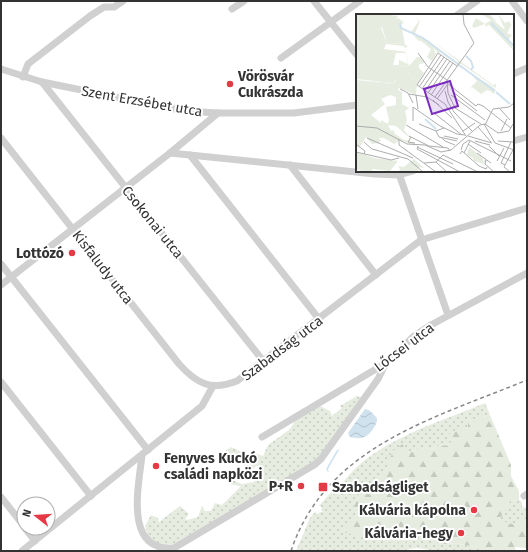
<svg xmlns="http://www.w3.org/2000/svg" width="528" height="552" viewBox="0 0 528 552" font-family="'Fira Sans',sans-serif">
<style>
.grass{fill:url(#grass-dots)}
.forest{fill:url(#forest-firs)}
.water{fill:url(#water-waves)}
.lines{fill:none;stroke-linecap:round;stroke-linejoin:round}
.stream{stroke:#cfe2ee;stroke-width:1.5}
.minor{stroke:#d0d0d0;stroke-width:7}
.rail{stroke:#888;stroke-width:1.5;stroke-dasharray:4 3;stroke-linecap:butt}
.poi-dot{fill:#e63946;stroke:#fff;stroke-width:1.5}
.labels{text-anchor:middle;stroke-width:4;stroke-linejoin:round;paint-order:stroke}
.poi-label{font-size:14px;font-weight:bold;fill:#333;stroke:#fff;text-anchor:end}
.street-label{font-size:14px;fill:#333;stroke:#fff}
.inset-river{fill:none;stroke:#cfe2ee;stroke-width:2}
.inset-road{fill:none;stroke:#adadad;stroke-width:1}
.view{fill:#7b2cbf;fill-opacity:0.15;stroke:#7b2cbf;stroke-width:2}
.inset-edge{fill:none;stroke:#333;stroke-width:2}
</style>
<defs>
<pattern id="grass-dots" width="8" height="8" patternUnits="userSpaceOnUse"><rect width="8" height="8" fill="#e6ecdf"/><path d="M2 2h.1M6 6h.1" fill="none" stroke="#c6cbc0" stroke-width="1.8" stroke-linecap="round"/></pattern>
<pattern id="forest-firs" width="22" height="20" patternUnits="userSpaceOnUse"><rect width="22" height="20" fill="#e6ecdf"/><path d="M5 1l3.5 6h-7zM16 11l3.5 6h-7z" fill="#c6cbc0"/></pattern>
<pattern id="water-waves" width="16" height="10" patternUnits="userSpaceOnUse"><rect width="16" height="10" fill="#cfe2ee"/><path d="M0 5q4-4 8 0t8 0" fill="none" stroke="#b2c2cd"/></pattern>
</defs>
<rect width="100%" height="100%" fill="#fff"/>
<!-- grass -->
<g class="grass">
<path d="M357 396 363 398 315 463 175 545 155 543 148 535 145 526 151 515 158 518 159 522 180 506 189 514 185 519 187 520 198 517 202 506 205 511H211L215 503 222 505 241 486 229 484 228 478 242 484 254 482 259 475 261 465 256 466 251 471 244 465V459L240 460 237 463 235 457 230 456 227 459 222 458 223 453 231 447 252 457 255 453 263 456 268 445 289 430 296 420 320 406 330 411 332 416 342 408 340 406Z"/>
<path d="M485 403 490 415 469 421 468 427 450 434 451 442 449 446 440 445 430 450 426 447 405 454 353 504 358 510 354 519 344 531 370 539 375 532 384 535 423 531 445 544 456 543 479 548V551H437L417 548 398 551H296L310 518 315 512 318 514 320 512H323L321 510 322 507 319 506 339 483 342 484C372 441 438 423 485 403Z"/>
<path d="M519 500 522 502V507L527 508V522L523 521 517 525 498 521 510 501Z"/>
</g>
<!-- forest -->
<path class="forest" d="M490 415 511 465V476L519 491V500L510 501 499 521 517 525 523 521 527 522 526 548 515 547 516 551H479V548L456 543 445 544 424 539 423 531 416 530 406 542H385L384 535 375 532 370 539 344 532 349 519H354L358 510 353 504 389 468 388 462 394 450 403 444 405 454 426 447 430 450 440 445 449 446 451 442 449 434 468 427V421Z"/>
<!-- water -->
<path class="water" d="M365 409 369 410 377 418C378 424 370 435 364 437 360 439 355 438 350 437L348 433Z"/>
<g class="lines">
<!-- stream -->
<path class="stream" d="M328 471 327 469 338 450"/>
<!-- minor -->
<g class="minor">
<path d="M314 1 357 55"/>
<path d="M512 1 527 21"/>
<path d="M232 9 244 1"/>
<path d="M457 15 477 1"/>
<path d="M281 58 360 1"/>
<path d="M1 69 42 82 185 111 218 113H294L357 105"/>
<path d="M513 74 527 68"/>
<path d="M23 77 28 64 90 16 104 7H114L123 1"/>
<path d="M42 82 264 362"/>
<path d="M1 138 179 364C197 384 211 391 237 381L421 240 527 208"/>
<path d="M513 141 527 137"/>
<path d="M170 153 375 174 399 175 413 171"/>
<path d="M190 155 319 319"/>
<path d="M290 165 376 275"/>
<path d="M398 171 448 315"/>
<path d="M1 264 148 450"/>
<path d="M1 285 170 153 218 113"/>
<path d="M1 382 91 496"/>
<path d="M262 437 386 363 414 336 431 325 527 273"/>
<path d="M142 455C139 485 123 552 174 548L314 465 321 459 378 379 386 363"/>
<path d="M524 496 527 494"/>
<path d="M1 497 24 526"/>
<path d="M25 528 35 541"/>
<path d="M22 551 202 406 213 386"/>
</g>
<!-- rail -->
<path class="rail" d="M291 551C326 446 435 418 527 380"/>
</g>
<!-- markers -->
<g class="poi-dot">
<circle cx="230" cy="84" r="4"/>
<circle cx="72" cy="253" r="4"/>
<circle cx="156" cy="466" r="4"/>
<circle cx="301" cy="486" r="4"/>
<rect x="318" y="482" width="10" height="10" rx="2"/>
<circle cx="474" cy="510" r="4"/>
<circle cx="461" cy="533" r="4"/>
</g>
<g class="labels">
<!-- poi labels -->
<g class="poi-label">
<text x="238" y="81" text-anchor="start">Vörösvár<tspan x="238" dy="16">Cukrászda</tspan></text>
<text x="64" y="258">Lottózó</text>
<text x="164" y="463" text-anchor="start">Fenyves Kuckó<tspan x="164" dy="16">családi napközi</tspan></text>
<text x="293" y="491">P+R</text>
<text x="332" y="492" text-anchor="start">Szabadságliget</text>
<text x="466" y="515">Kálvária kápolna</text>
<text x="453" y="538">Kálvária-hegy</text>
</g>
<!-- street labels -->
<g class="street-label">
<text transform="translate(142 101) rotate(10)" y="5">Szent Erzsébet utca</text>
<text transform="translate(153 222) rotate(51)" y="5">Csokonai utca</text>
<text transform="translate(103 267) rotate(52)" y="5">Kisfaludy utca</text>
<text transform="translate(404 347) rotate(-37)" y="5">Lőcsei utca</text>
<text transform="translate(282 348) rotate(-37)" y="5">Szabadság utca</text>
</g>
</g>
<!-- overview -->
<g transform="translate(356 14)">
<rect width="158" height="158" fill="#fff"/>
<path d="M25 0 42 2 39 7 44 10 48 30 31 29 23 3ZM125 0H133L141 8 137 6 130 13 129 10 118 14 116 12 120 4 129 10 135 6ZM58 19 68 24 69 30 73 27 97 48 84 38 82 39 77 33 80 40 76 47 71 43 75 35 59 22ZM76 27 137 71 140 70V74L138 80 132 76 127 82 132 75 125 80 116 73 111 77 121 67 114 59 137 73 139 76 140 74 104 49V53L101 51 100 49 103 48ZM62 42H63L66 44 52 58 57 64 54 68 45 61 36 70 0 66 37 69 43 59 40 53 52 52 53 54 65 43ZM113 133 127 144V149L128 145 130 146 128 150 118 147 117 144 111 141Z" fill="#e6ecdf"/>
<path d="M0 0H25L23 3 29 9 25 14 31 29 48 30 43 10 34 7 43 4 48 9 45 10 46 14 55 18 63 7 58 3 64 7 58 22 70 25 76 32 68 29 66 26 63 27 54 18 46 15 49 31 52 32 49 34 53 52 61 43H65L56 52 66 44 69 49 63 50V54L68 59 61 70 60 81 43 74 42 76 46 78V90L53 94 49 97 51 106 48 116 56 126 40 112 32 111 35 117 38 116V119L48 126 55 127 52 128 59 129V132L44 126 38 130 28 124H22L25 126 23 129 16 130 10 123 4 133 0 132V66L36 70 39 68 44 60 54 68 57 64 52 58 51 52 41 53 45 58 37 69 0 65ZM30 30 48 32 50 38 28 35ZM40 39H50L52 50 43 46V51H37ZM34 81 40 83V91L30 93 33 106 32 110 25 106V109L15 101 29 90 25 85ZM142 0 149 9 153 7 155 11 158 6 151 19 156 21 153 25 158 37 132 10 137 6 149 16ZM0 135 1 138 18 144 42 147 34 157 17 155 15 158H9L0 155ZM58 145 68 154 63 153 62 158H43L44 155 42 152 48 153Z" fill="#e6ecdf" fill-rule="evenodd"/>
<path d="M0 137V140L10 147 5 156 0 154Z" fill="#e6ecdf"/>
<path class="inset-river" d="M44 9 45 14 67 24 102 50M135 9 158 32M110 42 115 47 117 53 115 56M103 51 139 77M140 78 154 90M69 105 80 115"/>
<path class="inset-road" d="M62 39 72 53 91 66 92 79 99 94 125 110M101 52 82 39 61 71 89 90 110 122M91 69 120 92 122 90 127 92 155 114M63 73 85 41M44 75 52 79 57 89M66 75 88 43M69 77 91 45M89 77 92 88 98 98 116 117M97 78 121 97M72 79 94 47M53 80 71 83 83 91M60 81 62 95M75 81 97 49M95 81 129 106M79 83 118 29 108 10 107 0M81 85 91 71M77 86 96 104M57 93 84 112 101 120 109 121M144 95 154 106M78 99 106 121M57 107V93M63 110 80 117 88 114M128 110 139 129 158 136M129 110 142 119M50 111 87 133M129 111 137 95 153 93 158 89M0 112 21 114 51 130 69 131 85 138 95 136 124 111 129 110M122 113 135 128M80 117 83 123 101 127M107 117 119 109M145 117 151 105M142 119 153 117 157 110M53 122 73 132 92 134 94 137M88 122 102 125M112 122 136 129M55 123 52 128 59 129M11 124 57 144M86 124 89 127 99 131M43 125V131L80 158M113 126 155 147M119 127 134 131M142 127 158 128M8 128 16 135 52 145 66 157M112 130 125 139M1 131 9 137 8 140M62 132 61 135 104 158M133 132 143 142M61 133 97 150M105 136 107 130 113 126M0 138 35 146 43 144M108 139 114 127M121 139 135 149M104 140 106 137 123 152 130 155 131 153M130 146 129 150 138 158M141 147 148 134M80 148 87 141 122 158M80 148 91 158M68 149 80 148M149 151 145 149 155 128M154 158 148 153 157 136"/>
<path class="view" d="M94 67 102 92 76 100 68 75Z"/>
<rect width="158" height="158" class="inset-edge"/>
</g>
<!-- border -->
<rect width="528" height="552" fill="none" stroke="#333333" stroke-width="4"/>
<!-- north arrow -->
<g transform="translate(36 516) rotate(287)"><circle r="19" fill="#ffffff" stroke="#adadad"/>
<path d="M0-3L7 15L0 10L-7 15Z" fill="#e63946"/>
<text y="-6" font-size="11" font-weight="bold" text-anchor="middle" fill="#333333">N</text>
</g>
</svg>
